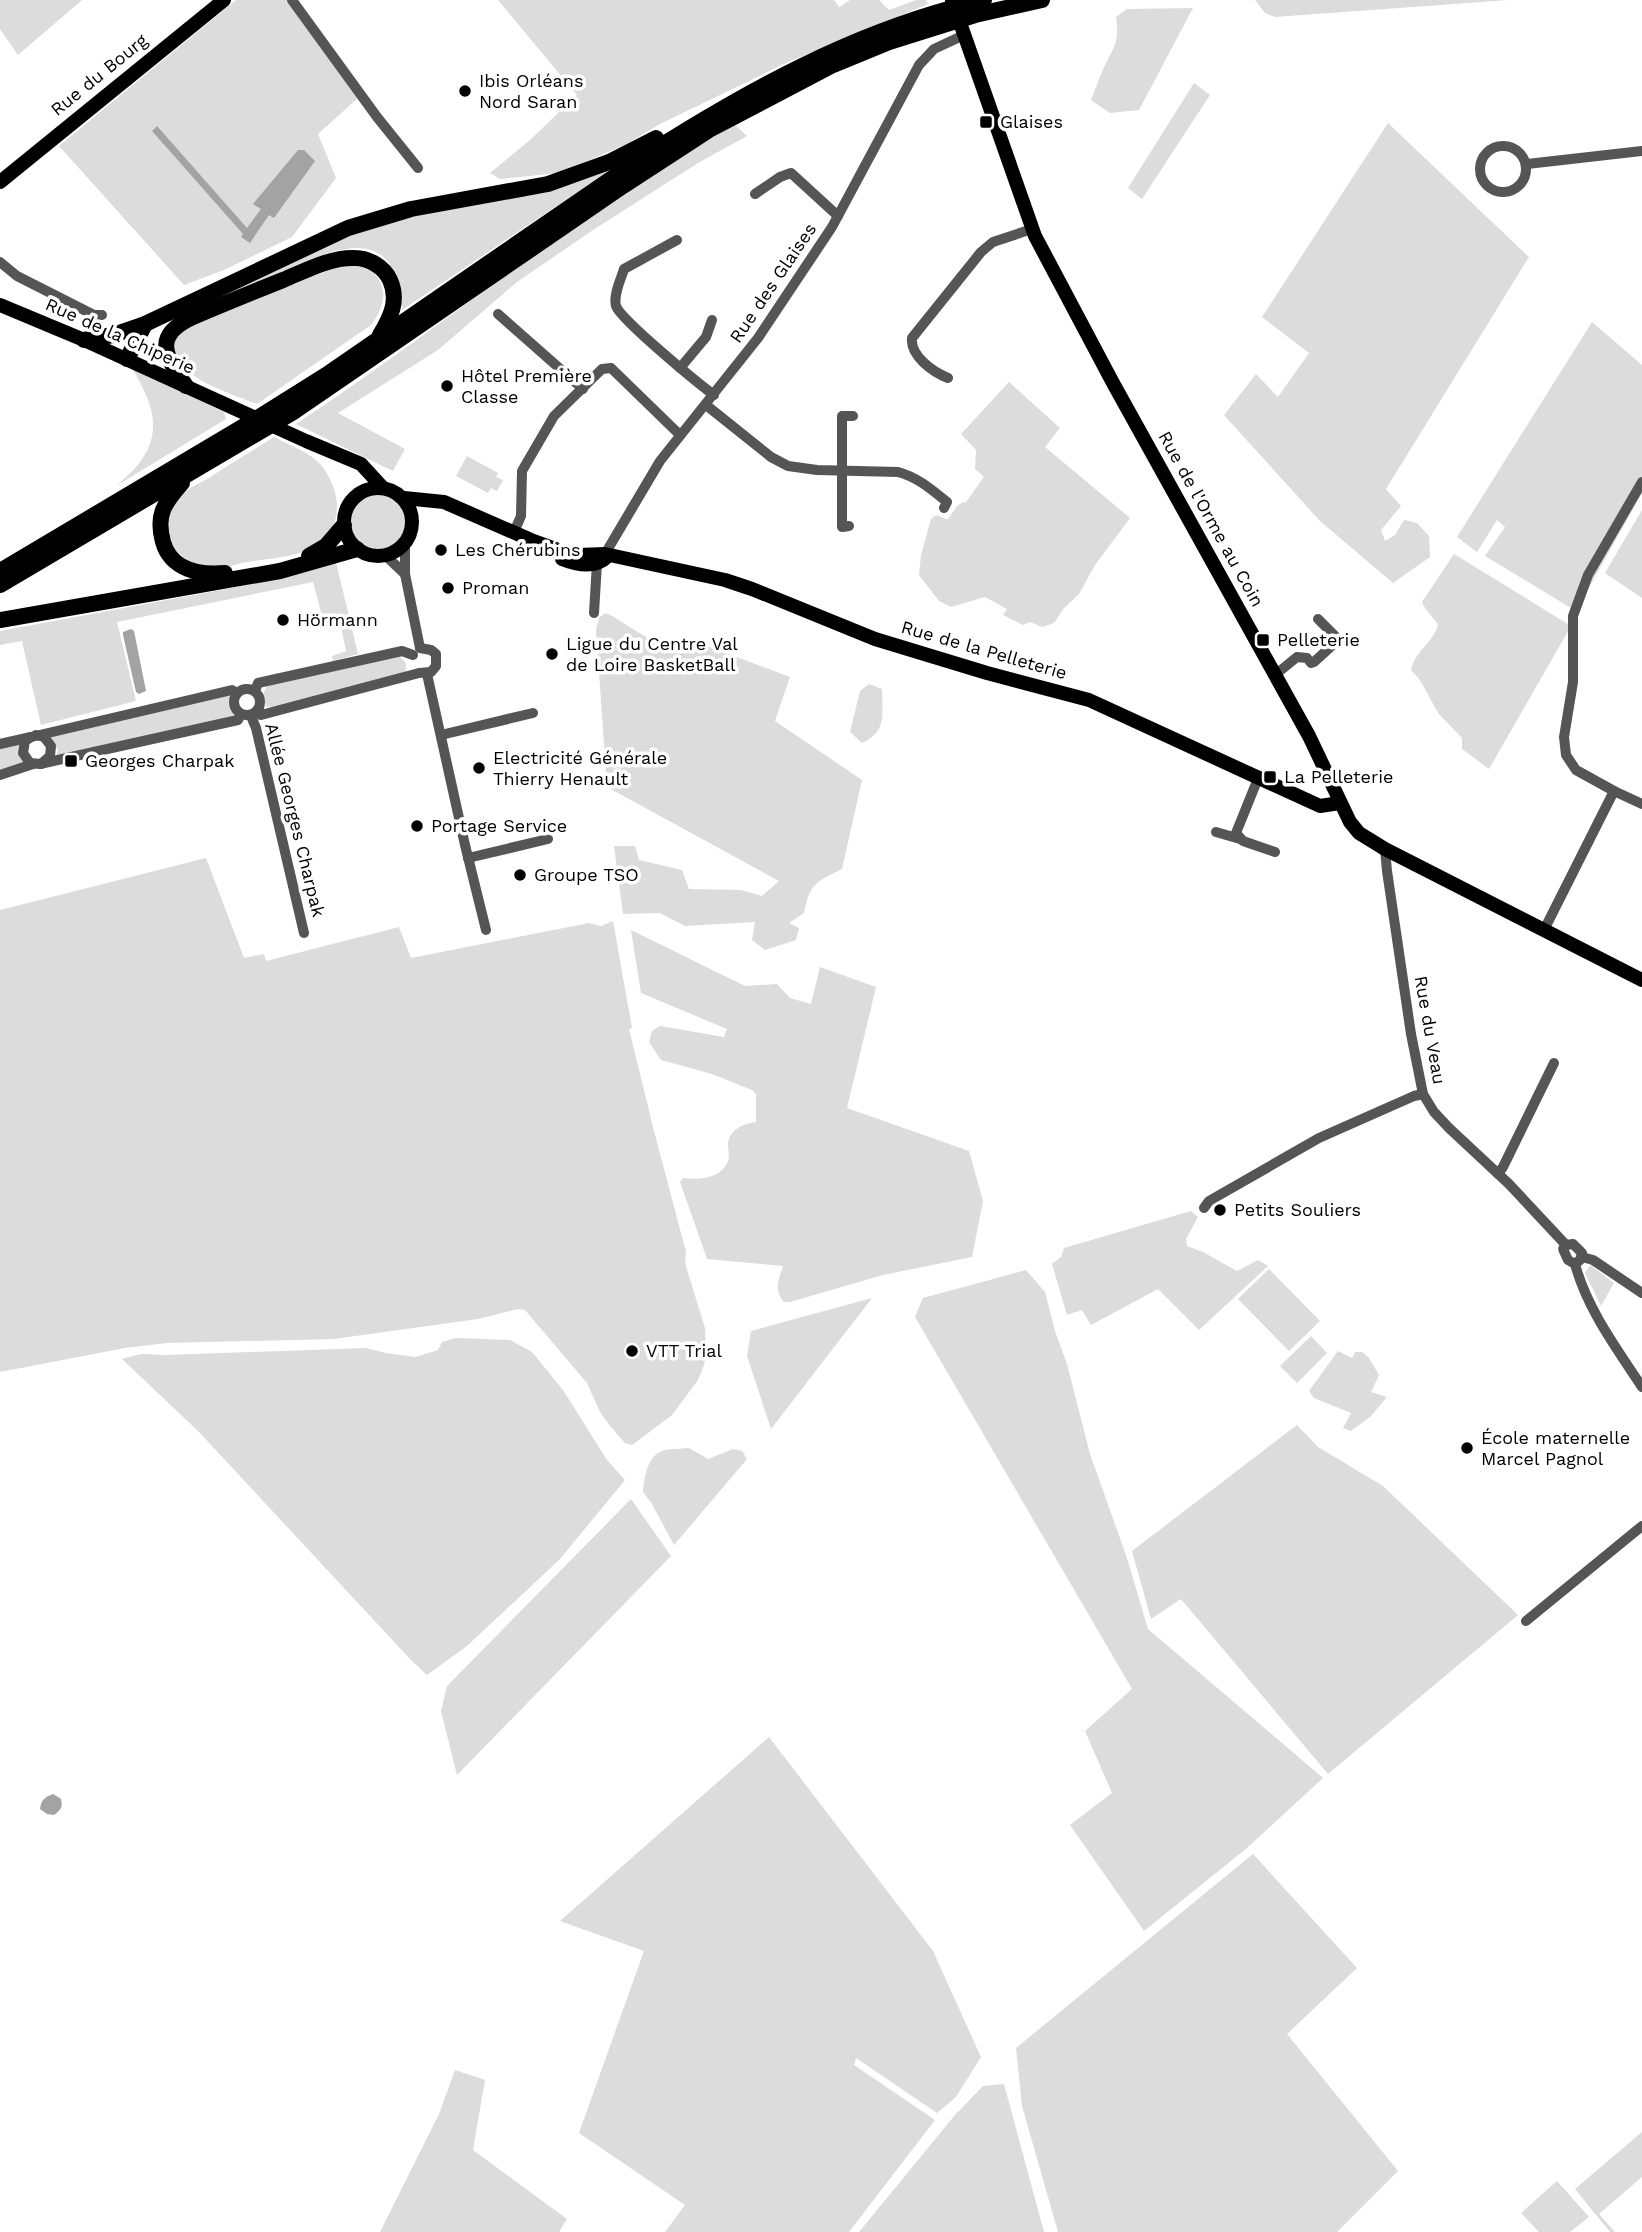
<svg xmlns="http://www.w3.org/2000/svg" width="1642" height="2232" viewBox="0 0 1642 2232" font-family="'Work Sans',sans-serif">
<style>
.green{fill:#dcdcdc}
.water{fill:#a3a3a3}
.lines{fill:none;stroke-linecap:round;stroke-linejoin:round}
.minor{stroke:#555;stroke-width:10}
.major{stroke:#000;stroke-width:14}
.highway{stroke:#000;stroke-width:16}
.poi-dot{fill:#000;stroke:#fff;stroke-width:2.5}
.labels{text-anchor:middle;stroke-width:7;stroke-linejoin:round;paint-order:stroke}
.street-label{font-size:18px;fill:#000;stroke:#fff}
.poi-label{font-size:18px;fill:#000;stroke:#fff;text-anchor:start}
</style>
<rect width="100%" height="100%" fill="#fff"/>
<!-- green -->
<g class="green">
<path d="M0 0H82L18 55 0 29Z"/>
<path d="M236 0H287L358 98 318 134 336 178 292 237 224 270 184 285 59 146Z"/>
<path d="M498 0H834L839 7 850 0H879L889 10 916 0H926L928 4 786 63 660 124 625 145 558 173 500 179 490 173 530 140 577 95Z"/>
<path d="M1255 0H1509L1275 17 1265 13Z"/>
<path d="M1193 8 1139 110 1110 113 1091 100C1095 90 1098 81 1102 72 1112 48 1120 46 1116 17L1127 9Z"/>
<path d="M1194 83 1210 95 1142 199 1128 188Z"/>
<path d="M1388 123 1529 257 1386 489 1401 506 1381 530 1385 541 1395 535 1404 520 1417 523 1429 536 1430 557 1393 583 1320 521 1224 415 1256 374 1278 397 1309 353 1262 317Z"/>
<path d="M734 124 747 136 698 163 593 230 517 282 438 350 338 413 405 449 393 471 296 424C352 387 405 348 458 310 548 245 639 182 734 124Z"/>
<path d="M613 168 402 310C400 281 393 248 357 248 350 248 342 250 334 251L160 321 343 234 388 219Z"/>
<path d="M359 263C388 278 390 300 371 325L257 404C232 394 174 377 173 346 173 341 174 334 178 331 182 327 189 325 193 322L340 266Z"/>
<path d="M1592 322 1642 365V493L1576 611 1485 556 1505 527 1497 520 1477 552 1457 537Z"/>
<path d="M132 368 224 412 226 419 116 486C124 478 134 471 140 462 165 429 150 399 132 368Z"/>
<path d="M1009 382 1060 428 1045 447 1130 518 1095 565 1079 594 1064 608 1054 623 1042 627 1030 622 1023 625 1003 615 1007 609 985 597 951 607 939 601 919 575 921 555 931 519C939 511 940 519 948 519L957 506 963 502H966L984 477 975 469 976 450 961 434Z"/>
<path d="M274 437C288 444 305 451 316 460 328 470 338 493 337 508 335 557 284 556 247 562 235 564 217 571 205 568 172 558 150 525 179 496 187 489 198 484 207 479 229 465 252 451 274 437Z"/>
<path d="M467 456 498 473 496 477 503 480 497 491 491 488 488 493 456 476Z"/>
<circle cx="378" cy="522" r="28"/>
<path d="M1642 510V598L1605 573Z"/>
<path d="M1454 554 1571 626 1489 769 1462 749V738L1438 713 1420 680 1411 670C1415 651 1433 643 1438 625 1433 616 1426 612 1422 602Z"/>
<path d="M336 562 358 654 333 661 332 656 346 651 340 622 324 623 313 582 117 622 136 701 41 725 22 641 0 645V631L237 587Z"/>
<path d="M605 613 612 616 654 642 699 643 790 677 775 721 862 780 842 869C816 882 810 883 804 913L789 923 799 928 796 940 765 950 752 940 755 922 685 926 660 913 623 914 614 846H635L639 860 682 870 689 889 741 890 762 896 779 881 607 787 596 629 599 618Z"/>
<path d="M399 655 406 664 405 675 275 708 266 706 263 694 267 686Z"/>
<path d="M869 684 882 689C882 713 888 731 862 743L850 732 860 691Z"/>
<path d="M231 693 229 704 236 717 56 757 58 750 49 735Z"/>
<path d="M24 740 27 764 0 771V746Z"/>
<path d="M206 858 244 958 264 954 266 961 399 927 411 958 589 923 601 926 613 921 632 1028 629 1029 654 1131 686 1252 685 1263 705 1328 706 1355 704 1365 698 1380 672 1415 632 1445 625 1443 610 1426 600 1412 587 1383 525 1310 518 1309 478 1319 334 1339 167 1343 125 1348 0 1372V910Z"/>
<path d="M631 930 745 986 777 984 790 998 811 1004 820 967 876 987 847 1108 969 1151 983 1201 972 1257 883 1275 790 1302H784C773 1289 779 1279 783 1266L707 1259 680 1182 683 1178C699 1180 721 1179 728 1161 730 1156 728 1150 728 1144 729 1130 744 1123 756 1122V1094L752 1090 712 1074 661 1060 649 1042 652 1031 660 1026 724 1037 727 1029 641 993Z"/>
<path d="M1191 1211 1198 1217 1186 1239 1187 1246 1203 1252 1237 1271 1258 1260 1268 1266 1199 1330 1158 1289 1091 1325 1082 1310 1067 1315 1052 1264 1061 1257 1064 1248Z"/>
<path d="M1590 1265 1614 1283 1601 1306 1585 1273Z"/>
<path d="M1269 1269 1320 1321 1289 1351 1238 1299Z"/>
<path d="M1026 1270 1045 1292 1055 1331 1067 1364 1090 1454 1127 1558 1148 1629 1323 1778 1247 1848 1144 1931 1070 1825 1112 1793 1085 1731 1132 1689 915 1317 923 1298Z"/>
<path d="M872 1298 771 1429 747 1356 751 1331Z"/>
<path d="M1311 1336 1327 1353 1297 1383 1280 1366Z"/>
<path d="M456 1338 510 1340 532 1352 563 1390 607 1460 625 1480 560 1559 467 1646 427 1675 410 1659 199 1432 122 1359 141 1354 166 1355 366 1348 386 1353 415 1357 438 1350 442 1342Z"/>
<path d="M1338 1351 1352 1358 1355 1352H1362L1369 1358 1379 1375 1371 1392 1387 1397 1370 1417 1351 1431 1343 1428 1351 1413 1314 1398 1309 1391Z"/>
<path d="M1297 1425 1318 1447 1383 1486 1518 1615 1328 1774 1181 1599 1151 1619 1132 1551Z"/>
<path d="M689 1448 708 1459 733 1449 742 1451 747 1459 674 1545 652 1504 643 1492C644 1479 647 1458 660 1452 667 1448 681 1449 689 1448Z"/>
<path d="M631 1499 671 1556 457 1775 441 1711 447 1686Z"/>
<path d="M769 1737 933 1951 981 2057 956 2097 937 2113 856 2058 854 2065 935 2120 849 2232H665L685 2205 579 2133 644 1951 560 1921Z"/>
<path d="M1253 1854 1357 1968 1287 2034 1398 2171 1337 2232H1058L1022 2106 1016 2048Z"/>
<path d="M455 2070 485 2080 473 2150 567 2219 559 2232H380L439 2114Z"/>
<path d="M1004 2084 1044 2232H859L955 2115 983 2086Z"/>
<path d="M1642 2132V2177L1599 2214 1615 2232H1610L1575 2189Z"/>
<path d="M1557 2181 1589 2217 1570 2232H1539L1521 2213Z"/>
</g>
<!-- water -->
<g class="water">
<path d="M157 126 247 228 261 209 253 204 298 150H304L315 161 274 218 269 215 250 243 241 237 243 234 152 131Z"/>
<path d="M131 629 134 631 146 691 139 694 136 692 123 635V632Z"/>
<path d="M53 1794 61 1799C63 1807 61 1810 54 1815L47 1814 40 1809C41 1800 45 1797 53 1794Z"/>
</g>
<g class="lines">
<!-- minor -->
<g class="minor">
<path d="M292 0 377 117 418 168"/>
<circle cx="1503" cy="169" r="23"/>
<path d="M1527 164 1642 151"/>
<path d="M755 194 780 177 791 173 838 216"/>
<path d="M677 240 624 269C621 279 613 295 616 306 621 320 699 384 714 395"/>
<path d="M0 262 17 276 94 315H102"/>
<path d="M498 314 583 389"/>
<path d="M680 368 706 337 712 320"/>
<path d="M948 378C933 372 910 356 912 338L981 252 993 242 1032 229"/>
<path d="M706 405 771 457 788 466 817 470 898 472C917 477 931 489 947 502L944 508"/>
<path d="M849 526 842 527V416H853"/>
<path d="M514 532 521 516 522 471 554 416 602 369 611 368 680 435"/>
<path d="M405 544V574L420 648"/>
<path d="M605 554 660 461 758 338 832 227 919 65 934 49 964 35"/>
<path d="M386 556 405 574"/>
<path d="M594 613 597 563"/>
<path d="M427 674 465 845 486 930"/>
<path d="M1275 675 1297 657 1307 658 1311 663 1314 662 1337 641V638L1318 619"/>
<circle cx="247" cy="702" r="13"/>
<path d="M255 691 258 683 402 651 413 655"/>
<path d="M237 693 232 690 31 737 25 741 23 753 30 763 40 764 238 720 241 714"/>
<path d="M259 710 261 715 419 673 431 672 436 666V654L431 650 420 648"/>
<path d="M251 716 256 728 304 933"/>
<path d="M36 735 44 737 51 746 50 756 41 764"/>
<path d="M441 735 533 713"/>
<path d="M0 744 31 737"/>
<path d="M0 775 33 764"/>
<path d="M1259 776 1236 833 1243 841 1275 852"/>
<path d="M1614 791 1576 770 1566 755 1564 737 1573 682V616L1588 575 1642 482"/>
<path d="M1216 832 1240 839"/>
<path d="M1385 849 1387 871 1411 1034 1423 1094 1434 1112 1449 1128 1509 1184 1566 1245"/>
<path d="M468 858 548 839"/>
<path d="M1544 930 1614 791 1642 804"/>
<path d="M1498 1174 1503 1167 1554 1063"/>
<path d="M1204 1208 1209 1201 1319 1138 1414 1096 1423 1094"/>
<path d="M1573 1244 1582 1253 1580 1260 1575 1264 1568 1260 1563 1249 1566 1245Z"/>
<path d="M1582 1257 1593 1260 1642 1293"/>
<path d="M1575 1264C1587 1309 1617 1349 1642 1387"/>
<path d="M1526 1621 1642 1526"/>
</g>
<!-- major -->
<g class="major">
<path d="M952 0 1035 236 1113 383 1309 736 1350 822 1359 833 1385 849 1642 980"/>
<path d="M0 182 224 0"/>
<path d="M0 305 84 340 306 441 361 464 383 488"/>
<circle cx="378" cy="522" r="34"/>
<path d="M404 498 444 502 531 540 567 553 578 555 605 554 725 580 752 589 875 639 987 673 1089 700 1320 806 1340 803"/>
<path d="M562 559C577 565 595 569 608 556"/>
</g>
<!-- highway -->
<g class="highway">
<path d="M84 340 113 335 145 324 348 228 411 209 548 184 609 162 656 138"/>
<path d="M127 359 145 324"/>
<path d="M186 386C166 357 151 336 193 317 223 304 253 292 283 280 305 271 330 257 355 258 369 258 384 267 390 280 399 300 391 317 380 335"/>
<path d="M182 483C175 491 167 500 163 510 159 520 160 531 163 542 171 570 200 575 225 573"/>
<path d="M309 556 326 546 344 525"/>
<path d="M0 571 251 422 326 375 637 161C744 92 859 28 984 0"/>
<path d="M0 585 295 411 623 186 709 130 833 65 889 42 975 15 1042 0"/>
<path d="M0 620 280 571 357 549"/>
</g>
</g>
<!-- markers -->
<g class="poi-dot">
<circle cx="465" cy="91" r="7"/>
<rect x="979" y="115" width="14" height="14" rx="3.5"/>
<circle cx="447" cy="386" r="7"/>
<circle cx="441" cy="550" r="7"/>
<circle cx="448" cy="588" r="7"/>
<circle cx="283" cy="620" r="7"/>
<rect x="1256" y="633" width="14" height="14" rx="3.5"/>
<circle cx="552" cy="654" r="7"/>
<rect x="64" y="754" width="14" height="14" rx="3.5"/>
<circle cx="479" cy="768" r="7"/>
<rect x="1263" y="770" width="14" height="14" rx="3.5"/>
<circle cx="417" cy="826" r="7"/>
<circle cx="520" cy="875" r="7"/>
<circle cx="1220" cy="1210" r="7"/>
<circle cx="632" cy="1351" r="7"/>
<circle cx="1467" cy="1448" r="7"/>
</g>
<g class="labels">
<!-- street labels -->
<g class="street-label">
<text transform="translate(99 75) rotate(-39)" y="6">Rue du Bourg</text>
<text transform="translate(773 283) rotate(-56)" y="6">Rue des Glaises</text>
<text transform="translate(120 336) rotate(24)" y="6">Rue de la Chiperie</text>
<text transform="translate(1211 519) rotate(61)" y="6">Rue de l'Orme au Coin</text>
<text transform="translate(984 650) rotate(16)" y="6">Rue de la Pelleterie</text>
<text transform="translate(295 820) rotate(76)" y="6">Allée Georges Charpak</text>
<text transform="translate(1430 1030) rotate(80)" y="6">Rue du Veau</text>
</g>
<!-- poi labels -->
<g class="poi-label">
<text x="479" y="87">Ibis Orléans<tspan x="479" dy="21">Nord Saran</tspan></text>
<text x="1000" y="128">Glaises</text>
<text x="461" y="382">Hôtel Première<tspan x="461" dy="21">Classe</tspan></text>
<text x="455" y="556">Les Chérubins</text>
<text x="462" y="594">Proman</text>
<text x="297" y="626">Hörmann</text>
<text x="1277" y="646">Pelleterie</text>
<text x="566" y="650">Ligue du Centre Val<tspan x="566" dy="21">de Loire BasketBall</tspan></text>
<text x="493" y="764">Electricité Générale<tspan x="493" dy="21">Thierry Henault</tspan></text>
<text x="85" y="767">Georges Charpak</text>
<text x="1284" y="783">La Pelleterie</text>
<text x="431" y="832">Portage Service</text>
<text x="534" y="881">Groupe TSO</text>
<text x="1234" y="1216">Petits Souliers</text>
<text x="646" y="1357">VTT Trial</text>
<text x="1481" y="1444">École maternelle<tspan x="1481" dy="21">Marcel Pagnol</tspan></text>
</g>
</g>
</svg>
